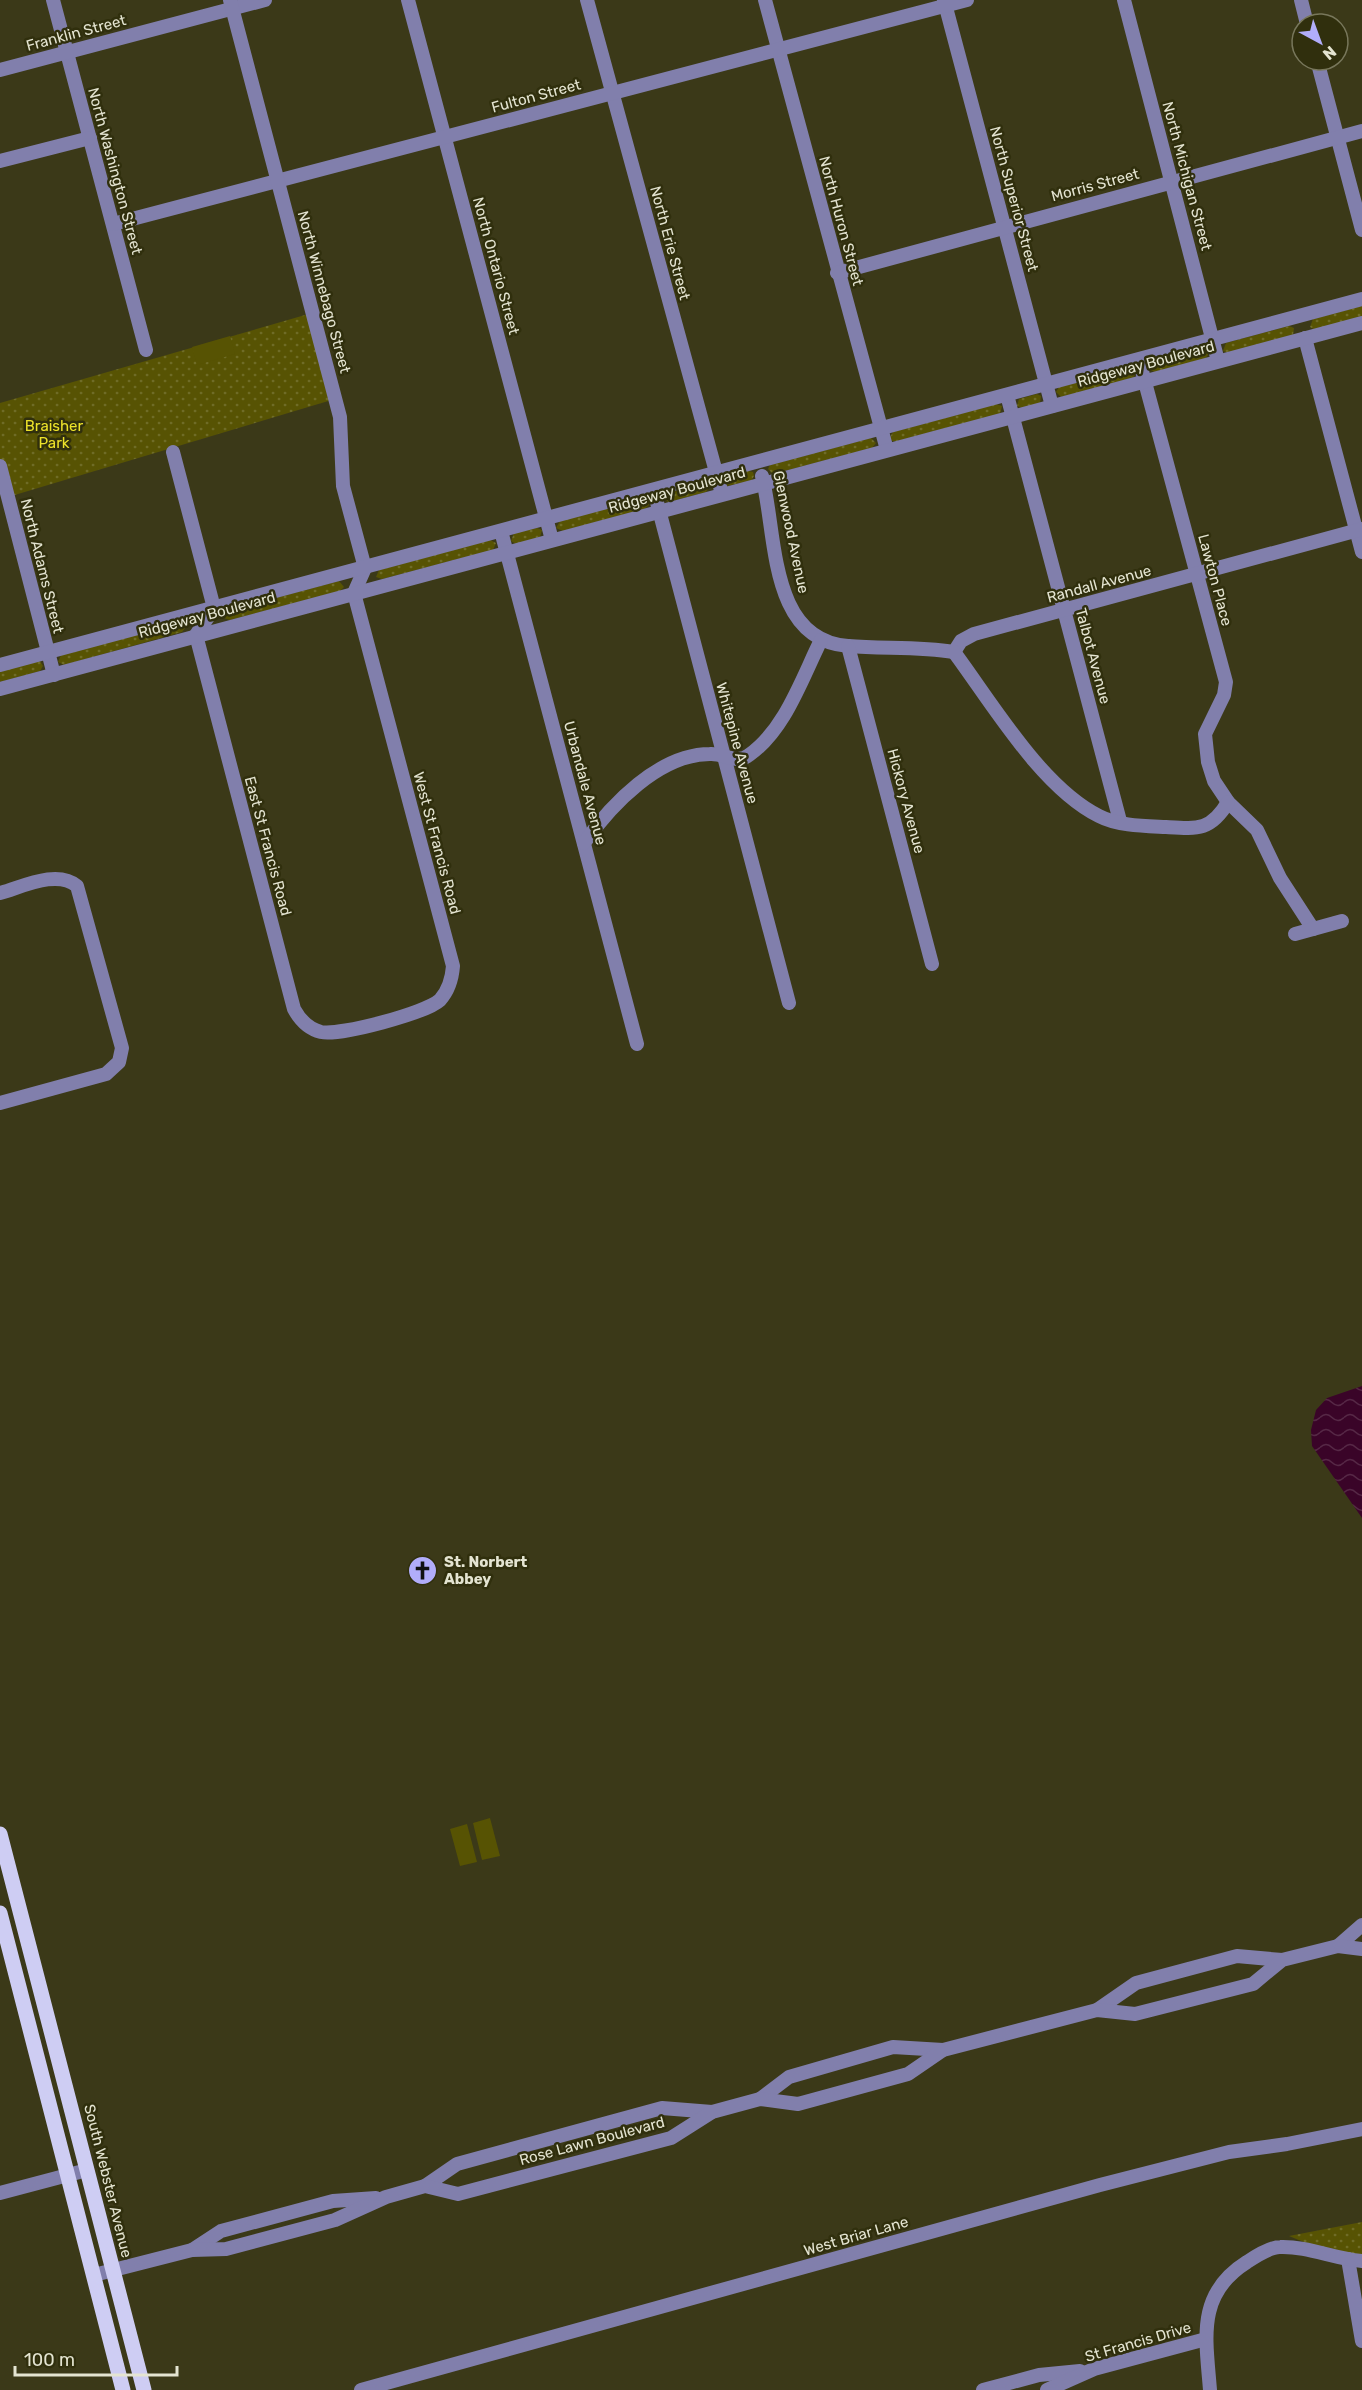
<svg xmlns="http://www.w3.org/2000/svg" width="1362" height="2390" viewBox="0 0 1362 2390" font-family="Rubik,sans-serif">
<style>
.green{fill:url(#green-dots)}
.pitch{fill:#575303}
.water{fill:url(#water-waves)}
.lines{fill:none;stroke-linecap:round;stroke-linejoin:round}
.minor{stroke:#817fac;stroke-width:14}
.major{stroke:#cecdf3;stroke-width:15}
.labels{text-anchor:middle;stroke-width:5;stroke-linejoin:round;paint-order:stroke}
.street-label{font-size:15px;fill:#e4e4d1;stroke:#302f0d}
.park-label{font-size:15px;fill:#ece22a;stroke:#302f0d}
.poi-label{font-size:15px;font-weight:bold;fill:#e4e4d1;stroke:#302f0d;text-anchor:start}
</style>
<defs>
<pattern id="green-dots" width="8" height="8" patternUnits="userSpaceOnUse" patternTransform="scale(1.5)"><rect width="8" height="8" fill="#575303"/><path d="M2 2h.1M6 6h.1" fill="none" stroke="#6f6c27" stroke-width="1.8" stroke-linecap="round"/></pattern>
<pattern id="water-waves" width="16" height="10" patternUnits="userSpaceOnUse" patternTransform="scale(1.5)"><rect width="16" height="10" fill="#3a0428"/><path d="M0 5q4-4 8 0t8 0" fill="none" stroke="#562846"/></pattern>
</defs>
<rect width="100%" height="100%" fill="#3b3918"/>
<!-- green -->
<g class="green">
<path d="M1362 306V317L1315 330 1310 327 1313 319Z"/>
<path d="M312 313 335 399 8 497 0 466V403Z"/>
<path d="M1289 326 1294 328 1293 335 1229 353 1223 351 1226 343Z"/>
<path d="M1202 349 1207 351 1208 355 1205 359 1155 372 1150 370 1152 363Z"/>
<path d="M1130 369 1135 374 1133 378 1061 397 1056 392 1059 387Z"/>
<path d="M1037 394 1041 396 1040 403 1022 408 1017 406 1019 399Z"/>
<path d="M996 404 1002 406 1000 414 897 441H892L890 437 893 432Z"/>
<path d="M871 438 876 443 872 448 773 474 768 469 770 465Z"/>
<path d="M748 471 753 472 754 476 751 481 726 486 724 479 727 476Z"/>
<path d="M703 483 708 484 709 488 706 492 669 502 664 500 666 492Z"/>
<path d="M643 499 648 501 649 505 645 509 563 531 556 528 560 521Z"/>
<path d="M537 528 542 530 540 537 516 544 511 541 514 533Z"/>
<path d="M490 540 496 543 493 550 382 579 376 577 379 570Z"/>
<path d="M339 581 344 587 340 591 230 620 224 618 227 611Z"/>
<path d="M179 623 185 628 182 632 64 665 58 662 61 655Z"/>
<path d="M40 661 43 666 40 671 0 682V671Z"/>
<path d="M1362 2222V2256L1311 2245 1289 2236Z"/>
</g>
<!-- pitch -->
<g class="pitch">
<path d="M230 336 235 354 197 365 192 347Z"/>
<path d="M490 1818 500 1856 482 1860 473 1823Z"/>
<path d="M467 1824 477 1862 460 1866 450 1829Z"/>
</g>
<!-- water -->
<path class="water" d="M1362 1386V1518L1312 1446 1311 1430 1316 1410 1327 1398Z"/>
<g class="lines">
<!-- minor -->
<g class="minor">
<path d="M53 0 146 350"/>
<path d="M408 0 552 540"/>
<path d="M587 0 722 494"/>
<path d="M765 0 887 450"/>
<path d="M944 0 1052 406"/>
<path d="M1124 0 1218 361"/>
<path d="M1301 0 1307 24"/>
<path d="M1317 60 1362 230"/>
<path d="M0 70 265 0"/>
<path d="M0 161 90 138"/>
<path d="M113 224 967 0"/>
<path d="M837 273 1362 131"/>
<path d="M1305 338 1362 552"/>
<path d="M1139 360 1226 682 1224 695 1205 734 1208 762 1214 781 1228 802 1257 830 1280 878 1313 929"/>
<path d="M1007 395 1120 821"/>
<path d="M173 452 214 608 196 635 294 1009C300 1020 309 1029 321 1032 340 1036 426 1013 440 1000 449 990 452 979 453 966L354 593 365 568 343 486 340 417 230 0"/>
<path d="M0 466 54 675"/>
<path d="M762 476C777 533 768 640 848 646 884 649 919 646 954 652L961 641 974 634 1362 529"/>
<path d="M654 491 789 1003"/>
<path d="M501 531 637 1044"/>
<path d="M848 646 932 964"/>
<path d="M954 652C992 703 1041 787 1099 816 1118 826 1145 826 1166 827 1197 829 1211 831 1228 802"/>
<path d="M0 665 1362 299"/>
<path d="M0 689 1362 323"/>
<path d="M584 843C611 805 659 754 710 754 724 753 736 765 749 755 785 730 802 678 821 640"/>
<path d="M0 893C22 887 57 869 77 886L122 1048 119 1062 106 1074 0 1103"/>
<path d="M1295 934 1342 921"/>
<path d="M1338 1946 1362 1925"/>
<path d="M1097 2010 1136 1983 1237 1956 1282 1960"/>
<path d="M760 2099 789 2077 893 2047 943 2050"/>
<path d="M425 2186 457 2164 662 2108 712 2112"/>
<path d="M0 2193 87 2170"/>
<path d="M192 2250 221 2231 333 2201 376 2198"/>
<path d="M1348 2259 1362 2341"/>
<path d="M94 2275 192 2250 226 2249 335 2220 386 2197 425 2186 458 2194 671 2138 712 2112 760 2099 798 2104 908 2074 943 2050 1097 2010 1135 2014 1253 1984 1282 1960 1338 1946 1362 1949"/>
<path d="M361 2390 1100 2185 1229 2152 1287 2144 1362 2129"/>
<path d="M983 2390 1039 2375 1080 2371"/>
<path d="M1047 2390 1094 2369 1206 2339"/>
<path d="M1210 2390C1206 2338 1196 2294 1247 2262 1256 2256 1270 2247 1280 2247 1308 2246 1334 2259 1362 2261"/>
</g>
<!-- major -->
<g class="major">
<path d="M0 1834 144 2390"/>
<path d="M0 1913 123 2390"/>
</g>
</g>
<!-- icons -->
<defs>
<symbol id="church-disc" viewBox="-11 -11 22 22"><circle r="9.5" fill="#b1adfa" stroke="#302f0d"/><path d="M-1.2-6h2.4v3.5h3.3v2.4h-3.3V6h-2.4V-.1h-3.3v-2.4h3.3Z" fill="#111"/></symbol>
</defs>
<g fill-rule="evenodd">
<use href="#church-disc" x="406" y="1554" width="33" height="33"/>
</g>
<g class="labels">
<!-- street labels -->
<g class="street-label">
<text transform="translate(76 33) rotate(-15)" y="5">Franklin Street</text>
<text transform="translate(536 96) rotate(-15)" y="5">Fulton Street</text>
<text transform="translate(115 171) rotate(75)" y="5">North Washington Street</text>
<text transform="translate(1187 176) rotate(75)" y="5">North Michigan Street</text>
<text transform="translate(1095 185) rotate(-15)" y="5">Morris Street</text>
<text transform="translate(1014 199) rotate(75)" y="5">North Superior Street</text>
<text transform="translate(841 221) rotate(75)" y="5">North Huron Street</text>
<text transform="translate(670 243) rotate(75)" y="5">North Erie Street</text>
<text transform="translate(496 266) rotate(75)" y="5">North Ontario Street</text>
<text transform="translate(324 292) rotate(75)" y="5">North Winnebago Street</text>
<text transform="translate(1146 364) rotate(-15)" y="5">Ridgeway Boulevard</text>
<text transform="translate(677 490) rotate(-15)" y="5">Ridgeway Boulevard</text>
<text transform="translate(791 532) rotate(78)" y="5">Glenwood Avenue</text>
<text transform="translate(42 566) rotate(76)" y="5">North Adams Street</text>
<text transform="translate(1215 580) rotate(75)" y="5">Lawton Place</text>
<text transform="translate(1099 584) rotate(-15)" y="5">Randall Avenue</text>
<text transform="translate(207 615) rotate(-15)" y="5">Ridgeway Boulevard</text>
<text transform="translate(1093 656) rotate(75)" y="5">Talbot Avenue</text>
<text transform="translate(737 743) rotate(75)" y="5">Whitepine Avenue</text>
<text transform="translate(585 783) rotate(75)" y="5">Urbandale Avenue</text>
<text transform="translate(906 801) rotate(75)" y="5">Hickory Avenue</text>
<text transform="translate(437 843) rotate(75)" y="5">West St Francis Road</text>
<text transform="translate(268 846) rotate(75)" y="5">East St Francis Road</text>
<text transform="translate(592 2141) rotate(-15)" y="5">Rose Lawn Boulevard</text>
<text transform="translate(108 2181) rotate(76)" y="5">South Webster Avenue</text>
<text transform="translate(856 2236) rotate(-16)" y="5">West Briar Lane</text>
<text transform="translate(1138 2342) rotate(-16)" y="5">St Francis Drive</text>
</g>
<!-- park labels -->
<g class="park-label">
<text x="54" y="431">Braisher<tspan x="54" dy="17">Park</tspan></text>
</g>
<!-- poi labels -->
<g class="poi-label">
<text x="444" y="1567">St. Norbert<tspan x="444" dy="17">Abbey</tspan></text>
</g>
</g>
<!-- north arrow -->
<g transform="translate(1320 42) rotate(139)"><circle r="28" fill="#302f0d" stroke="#78775b" stroke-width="1.5"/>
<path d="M0-4.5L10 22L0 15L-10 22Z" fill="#b1adfa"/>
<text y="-9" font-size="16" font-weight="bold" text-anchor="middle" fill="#e4e4d1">N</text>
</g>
<!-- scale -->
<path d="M15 2366v9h162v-9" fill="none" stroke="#e4e4d1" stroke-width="3"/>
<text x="24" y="2366" font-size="18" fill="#e4e4d1" stroke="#302f0d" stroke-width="4.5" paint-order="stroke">100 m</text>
</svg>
